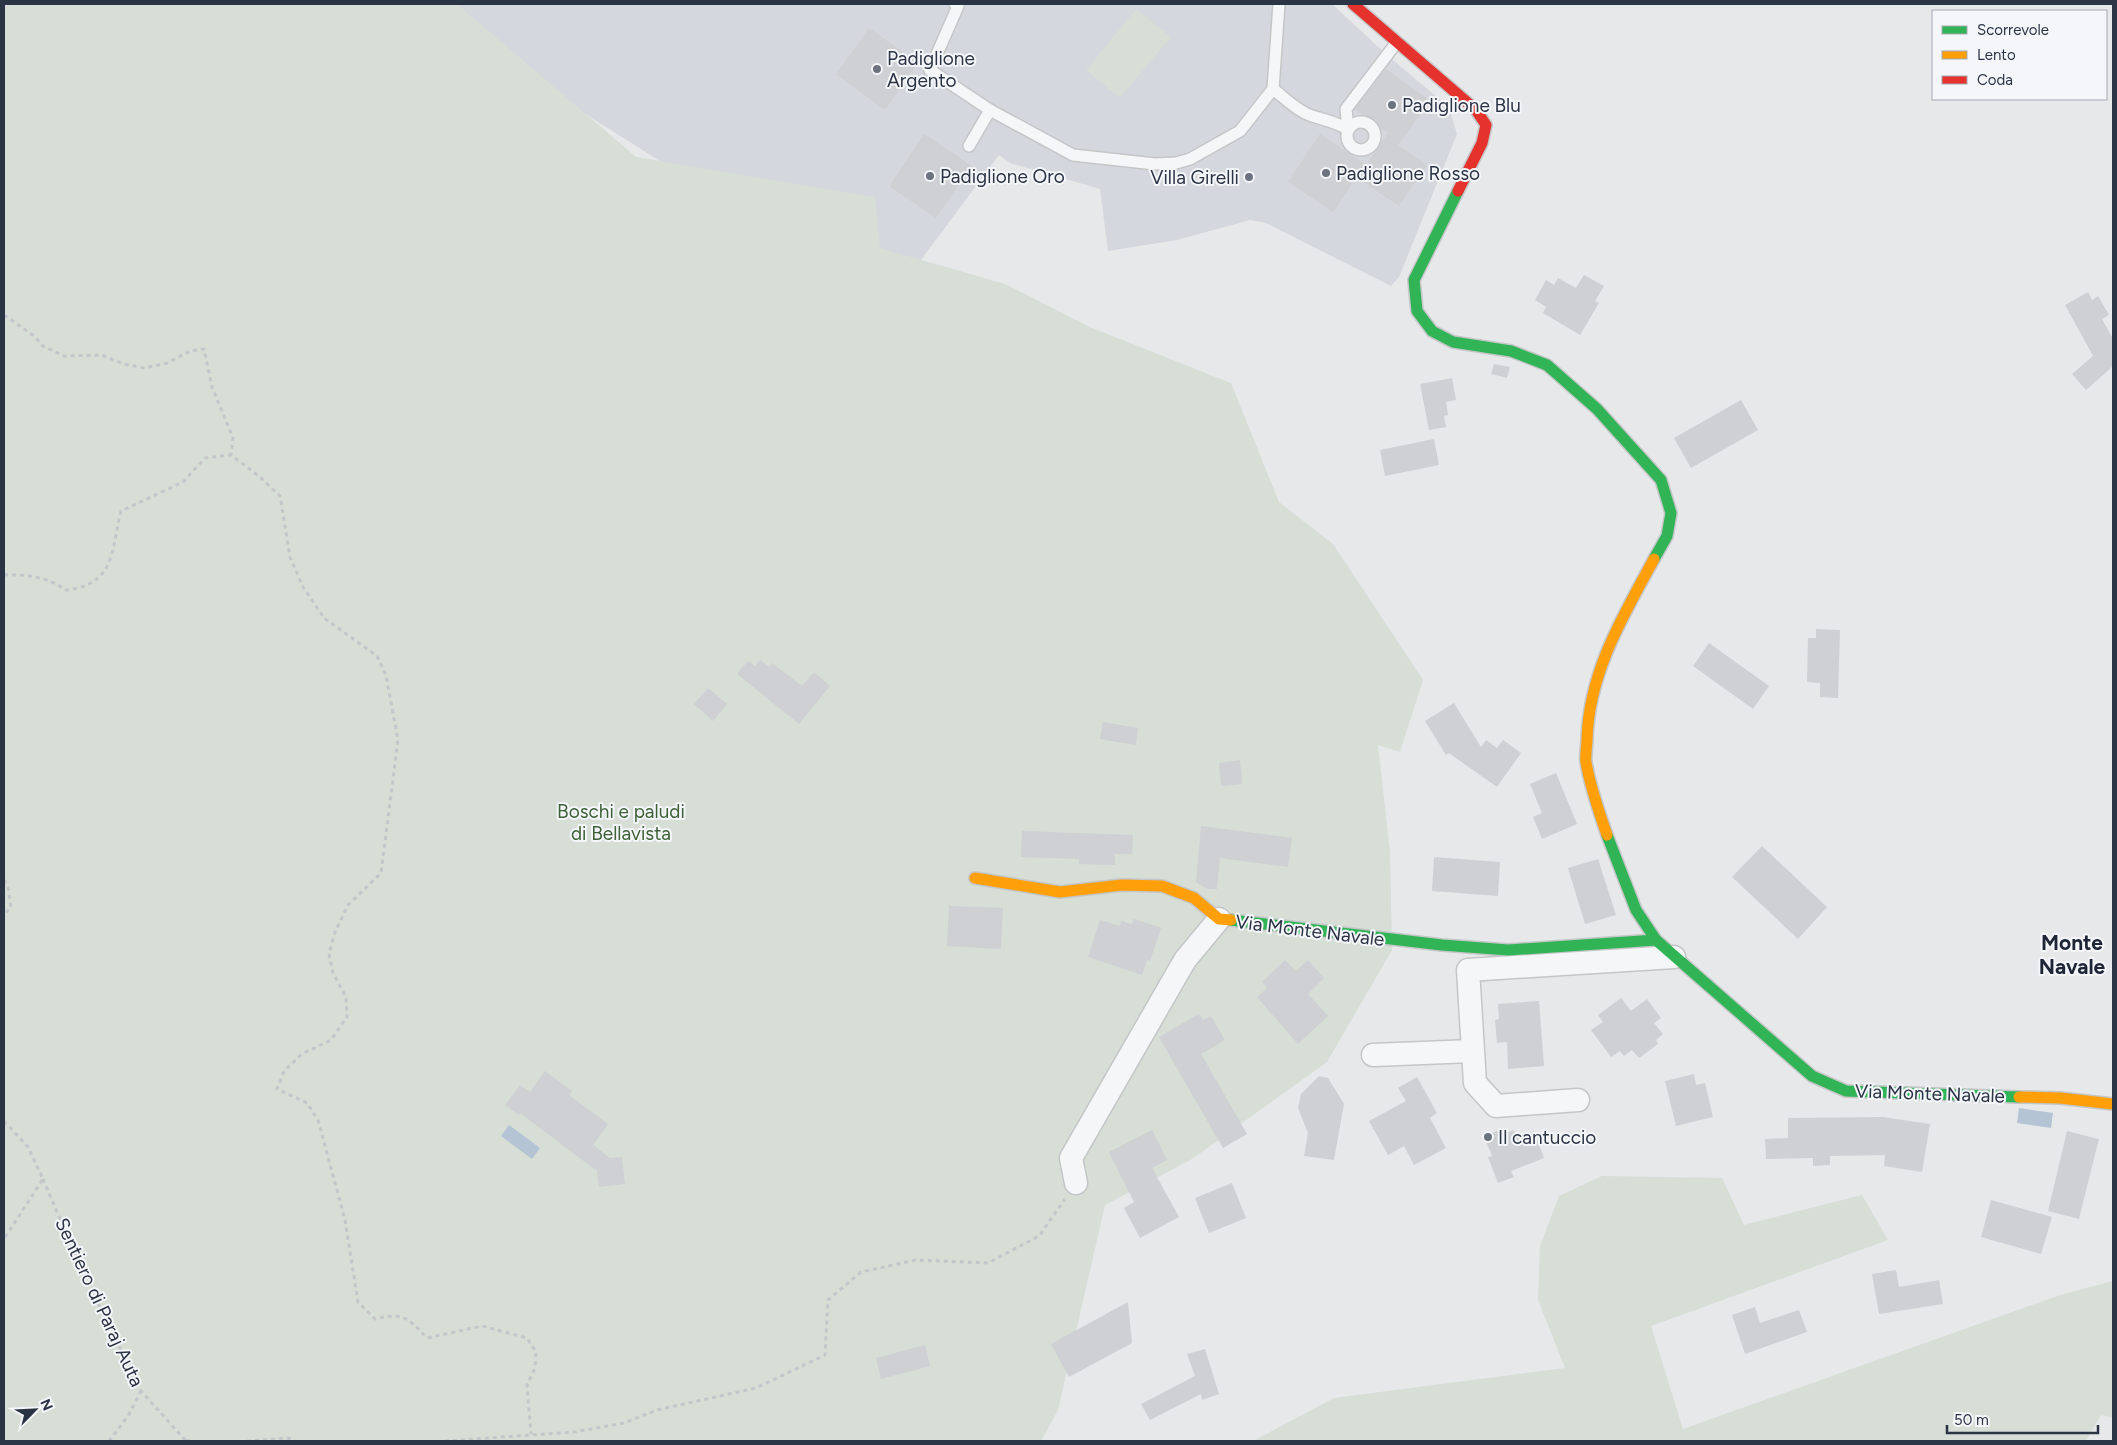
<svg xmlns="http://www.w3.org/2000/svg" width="2117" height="1445" viewBox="0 0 2117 1445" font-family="Figtree,sans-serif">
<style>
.built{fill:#d4d7dd}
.green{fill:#d6ded6}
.water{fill:#b4c4d5}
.building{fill:#ced0d3}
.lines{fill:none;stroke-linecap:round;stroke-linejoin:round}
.lane-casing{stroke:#c4c6c8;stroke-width:14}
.street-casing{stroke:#c4c6c8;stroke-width:25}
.fast-casing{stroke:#c4c6c8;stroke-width:14}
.slow-casing{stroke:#c4c6c8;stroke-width:14}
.jam-casing{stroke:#c4c6c8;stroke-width:14}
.path{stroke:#c5c6ca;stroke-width:3;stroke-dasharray:4 4;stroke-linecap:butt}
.lane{stroke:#f5f6f7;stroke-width:11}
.street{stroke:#f5f6f7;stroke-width:22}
.fast{stroke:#30b455;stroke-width:11}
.slow{stroke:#ff9f0a;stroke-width:11}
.jam{stroke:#e5322d;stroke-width:11}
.poi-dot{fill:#6c737f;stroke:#f4f6f9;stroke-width:2}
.labels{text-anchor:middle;stroke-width:4;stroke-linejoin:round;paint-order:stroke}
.poi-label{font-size:19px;fill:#2b3445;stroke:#f4f6f9;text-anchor:start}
.park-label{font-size:19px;fill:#3f6138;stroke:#f4f6f9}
.street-label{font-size:19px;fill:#2b3445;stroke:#f4f6f9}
.quarter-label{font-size:21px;font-weight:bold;fill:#1d2536;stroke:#f4f6f9}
</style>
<rect width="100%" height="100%" fill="#e6e8ea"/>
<!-- built -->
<path class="built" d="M422 4H1332L1388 56 1449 107 1457 134 1399 277 1391 286 1266 223 1250 220 1177 240 1108 251 1100 189 1010 163 999 155 863 338 666 165 466 38Z"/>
<!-- green -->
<g class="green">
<path d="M4 4H457L636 157 875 197 880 248 1005 284 1092 328 1231 383 1279 502 1333 544 1423 680 1400 752 1378 745 1390 852 1392 950 1327 1062 1192 1159 1105 1205 1058 1410 1041 1441H4Z"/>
<path d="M1136 9 1171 37 1120 98 1086 70Z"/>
<path d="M1602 1176 1722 1178 1744 1225 1862 1195 1888 1240 1651 1326 1683 1429 2060 1295 2113 1281V1418L2101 1415 2086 1441H1253L1334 1398 1565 1368 1538 1300 1540 1246 1559 1196Z"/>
</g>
<!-- water -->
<g class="water">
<path d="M2019 1108 2053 1113 2051 1128 2017 1123Z"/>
<path d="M509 1125 540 1148 532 1159 501 1136Z"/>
</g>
<!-- building -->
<g class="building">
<path d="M869 28 918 63 885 110 836 74Z"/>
<path d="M1386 69 1430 101 1398 145 1427 165 1399 206 1356 177 1333 212 1288 182 1320 134 1366 165 1388 133 1355 109Z"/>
<path d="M924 134 972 166 936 218 889 186Z"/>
<path d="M1584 275 1604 286 1595 301 1599 303 1580 335 1543 313 1546 307 1535 300 1546 280 1554 285 1558 278 1576 288Z"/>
<path d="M2088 292 2092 300 2098 296 2109 315 2102 319 2113 339V366L2086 390 2072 374 2093 356 2065 305Z"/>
<path d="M1494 364 1510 367 1507 378 1491 374Z"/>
<path d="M1452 378 1456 400 1446 402 1448 415 1444 416 1446 427 1429 430 1420 384Z"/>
<path d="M1741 400 1758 430 1691 468 1674 438Z"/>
<path d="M1434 439 1439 465 1385 476 1380 450Z"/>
<path d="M1816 629 1840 630 1838 698 1820 697V683L1807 682 1808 638H1816Z"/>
<path d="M1709 643 1769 686 1753 709 1693 666Z"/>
<path d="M760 660 769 667 772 663 802 686 814 672 830 686 799 724 737 674 748 661 755 666Z"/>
<path d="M708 688 727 704 713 721 694 704Z"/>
<path d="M1454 703 1481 747 1486 740 1497 748 1503 740 1521 753 1497 787 1449 753 1446 755 1425 721Z"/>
<path d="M1103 722 1138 728 1136 745 1100 739Z"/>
<path d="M1240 760 1242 784 1221 786 1219 763Z"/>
<path d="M1556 773 1577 824 1542 839 1533 817 1542 813 1530 784Z"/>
<path d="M1201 826 1292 838 1288 867 1220 858 1217 889H1207L1196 882Z"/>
<path d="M1022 831 1133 835 1132 854H1115V865L1079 864V859L1021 857Z"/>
<path d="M1762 846 1827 907 1798 939 1732 877Z"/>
<path d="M1434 857 1500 862 1498 896 1432 891Z"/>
<path d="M1598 859 1616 915 1585 924 1568 868Z"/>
<path d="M949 906 1003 908 1001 949 947 946Z"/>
<path d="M1134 919 1161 928 1150 961 1147 960 1142 975 1088 957 1100 920 1120 926 1121 921 1132 924Z"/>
<path d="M1285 960 1296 971 1308 960 1324 978 1308 994 1328 1016 1298 1044 1257 997 1267 988 1262 982Z"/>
<path d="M1621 998 1631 1011 1647 999 1661 1018 1654 1023 1663 1034 1656 1040 1658 1044 1639 1058 1632 1050 1624 1056 1620 1051 1611 1057 1591 1030 1603 1022 1598 1015Z"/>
<path d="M1539 1001 1544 1066 1508 1069 1507 1042 1497 1043 1495 1020 1499 1019 1498 1004Z"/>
<path d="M1199 1014 1203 1020 1211 1016 1225 1040 1201 1054 1247 1134 1223 1148 1159 1037Z"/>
<path d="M545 1071 572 1091 569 1095 608 1124 593 1145 610 1158 622 1157 625 1184 599 1187 597 1171 520 1113 519 1115 505 1105 520 1085 530 1092Z"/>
<path d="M1694 1074 1696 1085 1705 1083 1713 1117 1676 1126 1665 1081Z"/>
<path d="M1319 1076 1328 1078 1344 1104 1334 1160 1304 1156 1308 1133 1298 1108 1301 1094Z"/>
<path d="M1417 1077 1437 1113 1430 1118 1446 1148 1414 1165 1404 1146 1388 1155 1369 1121 1406 1101 1398 1088Z"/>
<path d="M1883 1117 1930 1124 1922 1172 1884 1166 1885 1155 1830 1156V1165L1813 1166V1158L1766 1159 1765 1139 1788 1138V1118Z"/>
<path d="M1502 1129 1504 1134 1514 1130 1517 1138 1534 1131 1544 1158 1511 1171 1514 1177 1498 1183 1488 1157 1492 1156 1484 1136Z"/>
<path d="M1152 1130 1167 1160 1152 1168 1179 1217 1140 1238 1124 1208 1134 1202 1109 1152Z"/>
<path d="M2067 1131 2099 1139 2079 1219 2048 1211Z"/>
<path d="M1232 1183 1246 1218 1209 1233 1195 1198Z"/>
<path d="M1991 1200 2052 1217 2041 1254 1981 1237Z"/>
<path d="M1896 1270 1899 1287 1939 1280 1943 1304 1879 1314 1872 1274Z"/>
<path d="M1128 1302 1132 1343 1069 1377 1051 1344Z"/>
<path d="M1755 1307 1760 1323 1799 1310 1807 1332 1745 1354 1732 1315Z"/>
<path d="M925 1345 930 1366 881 1379 876 1358Z"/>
<path d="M1205 1349 1219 1394 1202 1400 1201 1394 1150 1420 1141 1404 1195 1376 1187 1354Z"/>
</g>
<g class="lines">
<defs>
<g id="lane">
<path d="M955 4 958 6 930 70 990 110 1073 155 1155 164 1176 163 1190 159 1240 131 1273 89C1285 98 1297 111 1312 116 1325 120 1335 122 1348 129L1346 109 1397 42"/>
<path d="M1273 89 1279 4"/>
<circle cx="1361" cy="136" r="14"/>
<path d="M969 146 990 110"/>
</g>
<g id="street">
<path d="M1373 1055 1472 1051"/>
<path d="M1578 1100 1496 1106 1475 1083 1468 970 1674 957"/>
<path d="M1076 1183 1071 1158 1185 960 1219 919"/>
</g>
<g id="fast">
<path d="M1458 191 1414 280 1417 311 1432 331 1453 342 1511 351 1547 365 1597 409 1661 480 1671 513 1667 536 1654 559"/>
<path d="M1607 835 1636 910 1656 940 1812 1076 1846 1091 2019 1097"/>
<path d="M1231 920 1442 945 1508 950 1656 940"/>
</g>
<g id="slow">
<path d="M1607 835C1599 812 1590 787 1586 762 1585 755 1587 746 1587 739 1589 672 1623 616 1654 559"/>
<path d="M975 878 1060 892 1122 885 1162 886 1194 898 1219 919 1231 920"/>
<path d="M2019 1097 2060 1098 2113 1104"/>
</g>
<path id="jam" d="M1353 4 1476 110 1486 125 1482 143 1458 191"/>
</defs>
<!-- lane casing -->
<use href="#lane" class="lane-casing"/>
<!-- street casing -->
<use href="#street" class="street-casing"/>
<!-- fast casing -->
<use href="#fast" class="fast-casing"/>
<!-- slow casing -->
<use href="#slow" class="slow-casing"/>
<!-- jam casing -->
<use href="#jam" class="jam-casing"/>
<!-- path -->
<g class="path">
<path d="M4 315 34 336 43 346 64 356 102 355 124 364 145 368 167 363 190 351 204 349 212 387 233 438 231 455"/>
<path d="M4 575C26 574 48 577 66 590 116 585 111 550 121 511L183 482 205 458 231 455 260 477 280 496 290 557 303 587 324 618 377 656 386 675 398 740 381 873 348 905 335 932 329 954 333 973 346 997 347 1017 331 1040 302 1054 284 1071 277 1089 307 1103 318 1120 345 1220 358 1302 375 1319C403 1312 407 1317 427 1338L482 1326 527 1338 536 1352 535 1368 527 1385 531 1434"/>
<path d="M4 880 8 887 11 907 4 915"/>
<path d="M4 1121 28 1147 43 1179 4 1239"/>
<path d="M43 1179 80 1266 141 1391 186 1441"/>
<path d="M109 1441 128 1416 141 1391"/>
<path d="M186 1441H194"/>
<path d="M247 1441 288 1438 295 1441"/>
<path d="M445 1441 574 1432 624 1423 657 1410 756 1388 825 1355 828 1300 861 1272 916 1260 988 1263 1039 1236 1065 1199"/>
</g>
<!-- lane -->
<use href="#lane" class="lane"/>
<!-- street -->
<use href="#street" class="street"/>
<!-- fast -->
<use href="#fast" class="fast"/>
<!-- slow -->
<use href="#slow" class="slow"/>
<!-- jam -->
<use href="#jam" class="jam"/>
</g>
<!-- markers -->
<g class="poi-dot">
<circle cx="877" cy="69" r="5"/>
<circle cx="1392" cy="105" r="5"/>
<circle cx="1326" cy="173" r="5"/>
<circle cx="930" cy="176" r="5"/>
<circle cx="1249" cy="177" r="5"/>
<circle cx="1488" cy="1137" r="5"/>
</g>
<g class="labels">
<!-- poi labels -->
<g class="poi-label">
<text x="887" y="65">Padiglione<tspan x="887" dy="22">Argento</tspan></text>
<text x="1402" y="112">Padiglione Blu</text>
<text x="1336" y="180">Padiglione Rosso</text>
<text x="940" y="183">Padiglione Oro</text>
<text x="1239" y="184" text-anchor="end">Villa Girelli</text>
<text x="1498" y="1144">Il cantuccio</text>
</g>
<!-- park labels -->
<g class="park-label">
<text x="621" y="818">Boschi e paludi<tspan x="621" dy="22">di Bellavista</tspan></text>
</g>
<!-- street labels -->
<g class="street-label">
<text transform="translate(1310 930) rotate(7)" y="7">Via Monte Navale</text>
<text transform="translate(1930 1093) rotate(2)" y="7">Via Monte Navale</text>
<text transform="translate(100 1302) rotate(65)" y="7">Sentiero di Paraj Auta</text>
</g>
<!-- quarter labels -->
<g class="quarter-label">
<text x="2072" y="950">Monte<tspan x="2072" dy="24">Navale</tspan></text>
</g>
</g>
<!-- border -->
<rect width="2117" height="1445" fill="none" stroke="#2b3445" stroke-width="10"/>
<!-- legend -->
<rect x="1932" y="10" width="175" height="90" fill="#f4f6f9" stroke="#a4a8b1"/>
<rect x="1942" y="26" width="25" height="8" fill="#30b455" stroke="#a4a8b1"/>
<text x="1977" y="35" font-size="15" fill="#2b3445">Scorrevole</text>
<rect x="1942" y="51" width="25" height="8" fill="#ff9f0a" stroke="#a4a8b1"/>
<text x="1977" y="60" font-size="15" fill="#2b3445">Lento</text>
<rect x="1942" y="76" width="25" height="8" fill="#e5322d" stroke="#a4a8b1"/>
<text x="1977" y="85" font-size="15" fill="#2b3445">Coda</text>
<!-- north arrow -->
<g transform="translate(35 1410) rotate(66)" stroke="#f4f6f9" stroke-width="4" paint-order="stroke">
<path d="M0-4L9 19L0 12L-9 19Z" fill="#2b3445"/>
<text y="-8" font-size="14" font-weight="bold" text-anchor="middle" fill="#2b3445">N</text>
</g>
<!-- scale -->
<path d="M1947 1425v8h151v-8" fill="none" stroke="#2b3445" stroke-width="2.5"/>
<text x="1954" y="1425" font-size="15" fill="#2b3445" stroke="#f4f6f9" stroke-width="4" paint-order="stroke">50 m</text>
</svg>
